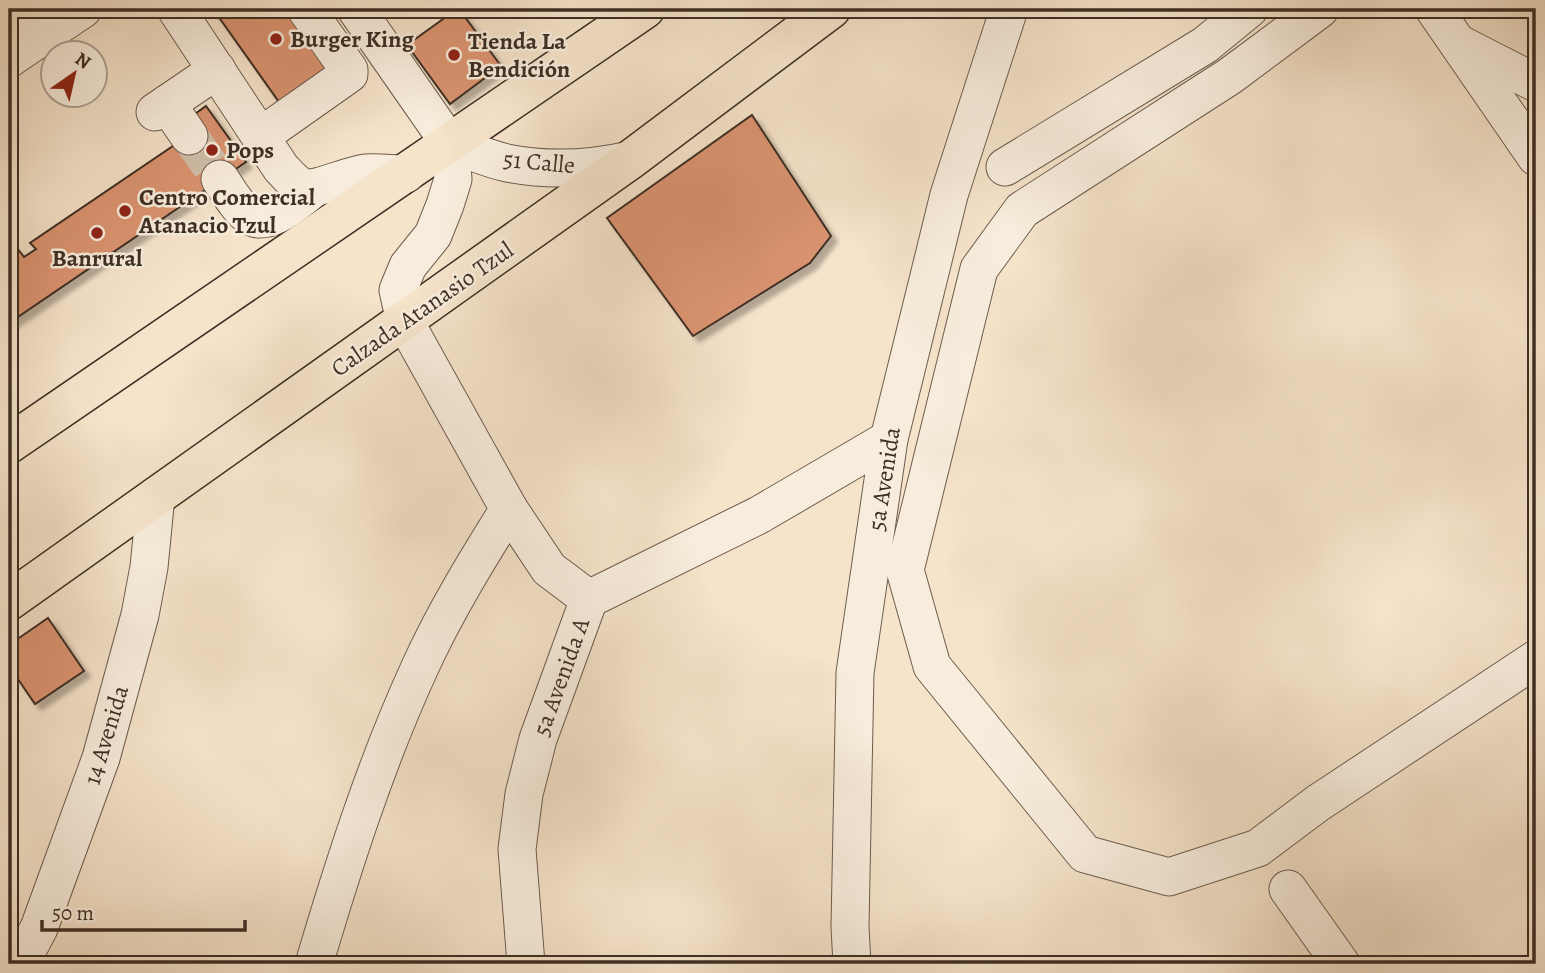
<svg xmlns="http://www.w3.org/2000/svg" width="1545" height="973" viewBox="0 0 1545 973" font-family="Alegreya,serif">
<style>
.building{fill:#da936f;stroke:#3e2f25;stroke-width:2;filter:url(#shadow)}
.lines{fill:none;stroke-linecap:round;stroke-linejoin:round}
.minor-tunnel{stroke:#d0bfa9;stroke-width:37;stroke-dasharray:37 18;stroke-linecap:butt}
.minor-casing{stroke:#6c5c4e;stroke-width:39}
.major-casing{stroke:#3e2f25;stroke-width:41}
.minor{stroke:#f8eddd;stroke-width:37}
.major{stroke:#f5e3ca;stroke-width:38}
.poi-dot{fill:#8f2418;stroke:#f8eddd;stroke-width:2.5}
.labels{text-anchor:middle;stroke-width:5;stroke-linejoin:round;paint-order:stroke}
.poi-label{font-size:24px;font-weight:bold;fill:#3e2f25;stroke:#f8eddd;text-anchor:start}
.street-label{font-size:24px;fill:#3e2f25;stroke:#f8eddd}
</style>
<defs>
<filter id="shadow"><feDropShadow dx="6" dy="6" stdDeviation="2" flood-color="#0004"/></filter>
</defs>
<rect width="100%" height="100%" fill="#f5e3ca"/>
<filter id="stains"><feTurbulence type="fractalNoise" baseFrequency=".00286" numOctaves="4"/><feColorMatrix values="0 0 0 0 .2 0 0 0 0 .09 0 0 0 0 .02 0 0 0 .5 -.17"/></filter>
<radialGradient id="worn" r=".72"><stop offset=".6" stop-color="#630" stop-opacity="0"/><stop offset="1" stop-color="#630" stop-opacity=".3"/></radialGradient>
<!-- building -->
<g class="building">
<path d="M213 9H297L340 70 284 109Z"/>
<path d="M457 9H459L501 66 450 104 407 45Z"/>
<path d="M206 106 246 162 9 323V255L18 249 24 257 36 249 30 243 192 133 184 122Z"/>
<path d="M752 115 831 236 810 263 693 336 607 218Z"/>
<path d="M48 618 84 671 35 704 9 666V645Z"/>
</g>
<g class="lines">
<!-- minor-tunnel -->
<path class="minor-tunnel" d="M189 136 220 179"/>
<defs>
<g id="minor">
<path d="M22 9 41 37 83 9"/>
<path d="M176 9 281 168C288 175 297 187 307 188 316 190 352 174 366 173 379 172 393 174 406 174"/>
<path d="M356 9 450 144 453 179 445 205 433 235 408 266 398 290 405 322 509 509 549 569 589 599"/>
<path d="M1320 9 1230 76 1022 210 979 269 905 570 932 666 1085 854 1169 877 1258 848 1318 803 1536 659"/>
<path d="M1434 9 1536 157"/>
<path d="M1460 44 1536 83"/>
<path d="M9 59 41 37"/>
<path d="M167 104 189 136"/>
<path d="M155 112 217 70"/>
<path d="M261 136 349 74V70L306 9"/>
<path d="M450 144C469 150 488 159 507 163 548 171 590 169 630 160"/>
<path d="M1005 167 1205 45 1249 9"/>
<path d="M220 179C228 190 237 207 248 215 269 230 299 199 316 187"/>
<path d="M589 599 759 515 889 439"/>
<path d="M1288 889 1341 964"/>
<path d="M20 964 39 928 101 758 140 615 149 567 156 496"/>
<path d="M314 964C344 863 376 763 420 667 445 612 477 560 509 509"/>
<path d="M526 964 517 849 524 794 538 739 589 599"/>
<path d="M852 964 850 927 855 673 889 439 949 195 1009 9"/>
</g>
<g id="major">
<path d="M9 444 645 9"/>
<path d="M9 601 630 160 831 9"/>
</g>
</defs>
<!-- minor casing -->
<use href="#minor" class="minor-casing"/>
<!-- major casing -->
<use href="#major" class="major-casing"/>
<!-- minor -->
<use href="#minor" class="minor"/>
<!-- major -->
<use href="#major" class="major"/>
</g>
<!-- markers -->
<g class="poi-dot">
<circle cx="276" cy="39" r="7"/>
<circle cx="454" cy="55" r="7"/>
<circle cx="212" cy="150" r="7"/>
<circle cx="125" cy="211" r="7"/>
<circle cx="97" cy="233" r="7"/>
</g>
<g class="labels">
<!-- poi labels -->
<g class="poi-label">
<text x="290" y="47">Burger King</text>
<text x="468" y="49">Tienda La<tspan x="468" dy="28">Bendición</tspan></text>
<text x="226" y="158">Pops</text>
<text x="139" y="205">Centro Comercial<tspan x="139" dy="28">Atanacio Tzul</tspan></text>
<text x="97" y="266" text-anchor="middle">Banrural</text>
</g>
<!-- street labels -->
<g class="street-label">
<text transform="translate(539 162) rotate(5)" y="8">51 Calle</text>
<text transform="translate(422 309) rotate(-35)" y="8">Calzada Atanasio Tzul</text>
<text transform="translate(884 479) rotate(-81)" y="8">5a Avenida</text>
<text transform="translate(561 677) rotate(-70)" y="8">5a Avenida A</text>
<text transform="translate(106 735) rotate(-73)" y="8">14 Avenida</text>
</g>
</g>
<!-- margin -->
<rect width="1545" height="973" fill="none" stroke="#f5e3ca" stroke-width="35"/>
<rect x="10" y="10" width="1524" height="952" fill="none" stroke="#3e2f25" stroke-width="3.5"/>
<rect x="18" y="18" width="1510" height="938" fill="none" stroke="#3e2f25" stroke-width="2"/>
<!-- north arrow -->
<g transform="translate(74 74) rotate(34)"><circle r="33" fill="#f8eddd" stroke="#aea193" stroke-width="2"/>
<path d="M0-5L12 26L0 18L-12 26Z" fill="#8f2418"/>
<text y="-10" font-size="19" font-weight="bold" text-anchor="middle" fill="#3e2f25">N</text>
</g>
<!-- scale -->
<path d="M42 920v10h203v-10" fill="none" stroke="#3e2f25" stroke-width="3.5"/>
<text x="52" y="920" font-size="21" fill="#3e2f25" stroke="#f8eddd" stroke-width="5" paint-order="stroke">50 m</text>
<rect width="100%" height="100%" filter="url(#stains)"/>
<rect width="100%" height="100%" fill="url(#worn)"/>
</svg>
